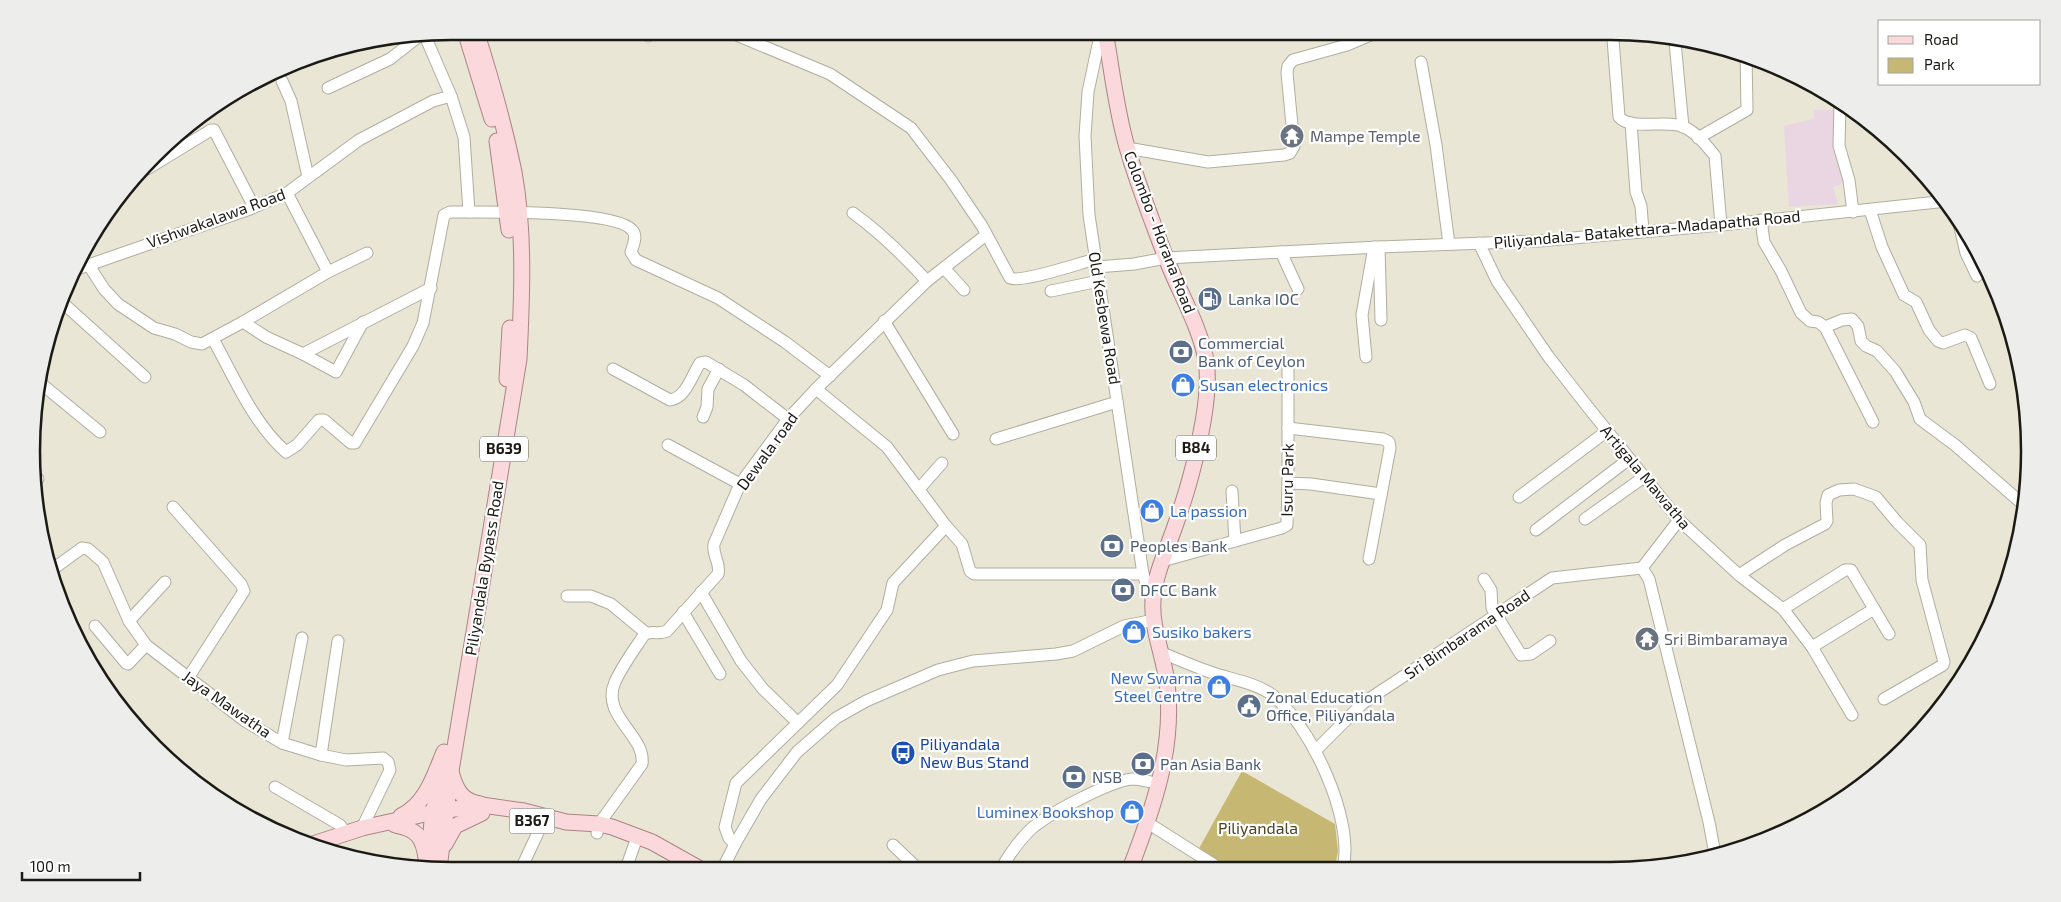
<svg xmlns="http://www.w3.org/2000/svg" width="2061" height="902" viewBox="0 0 2061 902" font-family="'Exo 2',sans-serif">
<style>
.commercial{fill:#ead5e3}
.green{fill:#c6b872}
.lines{fill:none;stroke-linecap:round;stroke-linejoin:round}
.minor-casing{stroke:#b1ae9e;stroke-width:13}
.major-casing{stroke:#ab8586;stroke-width:17}
.minor{stroke:#fff;stroke-width:11}
.major{stroke:#fbd8db;stroke-width:15}
.labels{text-anchor:middle;stroke-width:4.5;stroke-linejoin:round;paint-order:stroke}
.shield{fill:#fff;stroke:#5f5f5a;stroke-width:1}
.shield-label{font-size:15px;font-weight:bold;fill:#1b1a14}
.worship-label{font-size:16px;fill:#5b616d;stroke:#fff;text-anchor:start}
.street-label{font-size:16px;fill:#1b1a14;stroke:#fff}
.service-label{font-size:16px;fill:#4e5e75;stroke:#fff;text-anchor:start}
.shop-label{font-size:16px;fill:#366cbe;stroke:#fff;text-anchor:start}
.transit-label{font-size:16px;fill:#164399;stroke:#fff;text-anchor:start}
.park-label{font-size:16px;fill:#4c451f;stroke:#fff}
.rim{fill:none;stroke:#1b1a14;stroke-width:2.5}
</style>
<rect width="100%" height="100%" fill="#e9e6d5"/>
<!-- commercial -->
<path class="commercial" d="M1814 110H1837L1848 182 1833 187 1838 204 1789 207 1784 126 1814 119Z"/>
<!-- green -->
<path class="green" d="M1242 771 1335 824 1338 851 1335 868H1222L1197 852Z"/>
<g class="lines">
<defs>
<g id="minor">
<path d="M727 31 830 74 911 128 951 180 982 226 1010 278C1022 283 1080 263 1096 259"/>
<path d="M1101 31 1088 92 1085 136 1089 215 1143 574 1152 601"/>
<path d="M1509 31V32"/>
<path d="M1608 31 1613 39 1619 117C1631 131 1667 119 1684 127 1697 133 1707 146 1715 156L1721 225"/>
<path d="M425 36 451 96 464 137 469 212C497 212 617 211 632 230 638 236 633 245 631 252L636 260 718 298 785 342 830 376"/>
<path d="M648 36 652 31"/>
<path d="M1675 42 1683 127"/>
<path d="M1421 62 1436 145 1449 244"/>
<path d="M282 81 291 101 308 177"/>
<path d="M328 88 390 59 418 37"/>
<path d="M1840 102 1839 146 1849 180 1853 212"/>
<path d="M1631 123 1636 192 1641 206 1643 231"/>
<path d="M1698 138 1747 110 1746 54"/>
<path d="M1127 148 1208 162 1284 155 1290 153 1294 146 1287 73 1288 66 1293 60 1347 45 1380 31"/>
<path d="M147 169 211 130H214L254 207"/>
<path d="M287 193 328 272"/>
<path d="M1870 210 1882 247 1904 295 1916 302 1929 330 1938 341 1943 343 1965 335 1971 338 1990 384"/>
<path d="M853 213C881 233 904 256 927 281"/>
<path d="M1958 219 1966 253 1977 276"/>
<path d="M1761 220 1764 242 1781 271 1801 313 1810 321 1818 322 1825 327 1842 320 1852 319 1858 326 1861 341 1866 346 1877 351 1895 371 1914 402 1920 419 1955 445 2026 507"/>
<path d="M1479 243 1497 281 1548 356 1587 406 1679 520 1739 575 1783 609 1812 647 1852 715"/>
<path d="M1379 247 1381 320"/>
<path d="M1281 252 1298 289"/>
<path d="M88 264 104 289 118 304 154 328 175 334 191 342 202 344 243 322 328 272 367 253"/>
<path d="M1097 267 1134 264 1166 258 1379 247 1539 241 1721 225 1947 201"/>
<path d="M944 268 964 290"/>
<path d="M77 269 250 209 287 193 359 140 433 101 451 96"/>
<path d="M1051 291 1099 281"/>
<path d="M64 304 145 377"/>
<path d="M884 321 953 434"/>
<path d="M243 322 266 337 303 354 431 288"/>
<path d="M1825 327 1873 422"/>
<path d="M213 339C234 377 253 423 286 452L297 445 319 420H324L351 443H355L413 346 423 323 444 215 450 212H469"/>
<path d="M303 354 336 372 363 322"/>
<path d="M1366 357 1362 315 1374 247"/>
<path d="M613 369 670 400C686 398 692 375 700 363L706 362 744 385 788 419"/>
<path d="M38 381 100 432"/>
<path d="M816 389 887 447 946 526 962 544 970 571 974 574H1143"/>
<path d="M703 417 707 407 708 389 719 369"/>
<path d="M1288 428 1383 439 1389 442 1390 448 1369 559"/>
<path d="M996 439 1117 402"/>
<path d="M668 445 740 484"/>
<path d="M34 482 38 479"/>
<path d="M1288 483 1311 484 1381 494"/>
<path d="M919 489 942 463"/>
<path d="M1232 491 1235 541"/>
<path d="M1519 497 1607 431"/>
<path d="M173 507 241 584 244 591 188 678"/>
<path d="M1585 519 1644 477"/>
<path d="M1536 530 1629 459"/>
<path d="M1162 561 1282 528 1287 525 1288 483V365"/>
<path d="M1642 568 1649 579 1709 822 1715 854"/>
<path d="M1642 568 1679 520"/>
<path d="M53 569 82 548 88 549 103 562 129 621 146 645 245 721 282 743 321 755 346 760 383 758 388 762 390 770 362 828"/>
<path d="M1739 575 1785 545 1825 524 1827 521 1826 503 1828 495 1839 490 1854 489 1876 497 1897 522 1920 545 1922 580 1944 662 1943 665 1884 699"/>
<path d="M1484 579 1491 590 1492 608 1521 655 1531 654 1550 641"/>
<path d="M701 592 741 661 763 689 798 723"/>
<path d="M567 596H591L611 604 646 633"/>
<path d="M1783 609 1845 570H1851L1889 634"/>
<path d="M683 612 720 674"/>
<path d="M129 621 165 582"/>
<path d="M95 626 126 663 128 664 146 645"/>
<path d="M1812 647 1874 609"/>
<path d="M1160 652C1177 659 1193 666 1210 672 1229 679 1254 682 1271 694 1310 723 1355 820 1343 868"/>
<path d="M282 743 302 638"/>
<path d="M1315 751 1363 703 1552 578 1642 568"/>
<path d="M321 755 338 641"/>
<path d="M275 787 340 825 346 833"/>
<path d="M1148 823 1219 868"/>
<path d="M597 833 599 824 642 764C646 735 600 716 615 682 622 666 634 650 644 635 651 630 659 635 667 631L718 574C721 563 712 555 714 544L740 484 788 419 816 389 927 281 986 235"/>
<path d="M735 844 761 799 797 752 836 718 866 701 938 670 973 661 1056 654 1073 651 1124 626 1154 620"/>
<path d="M893 845 918 869"/>
<path d="M628 863 635 843"/>
<path d="M1001 869C1009 855 1017 843 1029 831 1045 815 1110 781 1132 779 1141 779 1151 782 1159 784"/>
<path d="M722 870 735 844 729 838 725 827 736 783 837 685 887 610 893 583 946 526"/>
<path d="M520 871 542 824"/>
</g>
<g id="major">
<path d="M465 31 492 119"/>
<path d="M1105 31C1112 70 1116 110 1127 147 1137 183 1153 223 1166 258 1179 292 1199 324 1206 360 1213 402 1190 485 1175 526 1167 550 1154 576 1153 601 1151 628 1164 656 1167 683 1175 748 1153 809 1130 869"/>
<path d="M497 141 509 230"/>
<path d="M507 379 510 328"/>
<path d="M451 772C456 790 462 801 480 804"/>
<path d="M401 816C426 804 434 776 444 752"/>
<path d="M395 825C416 829 423 836 426 858"/>
<path d="M445 844 455 826 482 813"/>
<path d="M310 845 362 828 434 812 482 805 524 811 566 822 599 824 612 827 652 842 702 870"/>
<path d="M428 867 432 821 441 769"/>
<path d="M439 869 451 771 519 359C522 298 525 232 514 172 504 124 491 78 476 31"/>
</g>
</defs>
<!-- minor casing -->
<use href="#minor" class="minor-casing"/>
<!-- major casing -->
<use href="#major" class="major-casing"/>
<!-- minor -->
<use href="#minor" class="minor"/>
<!-- major -->
<use href="#major" class="major"/>
</g>
<!-- icons -->
<defs>
<symbol id="temple-disc" viewBox="-11 -11 22 22"><circle r="9.5" fill="#6b7280" stroke="#fff"/><path d="M0-6L5-2H3V0L6.5 2.5H4V6H1.5V3h-3V6H-4V2.5H-6.5L-3 0V-2H-5Z" fill="#fff"/></symbol>
<symbol id="fuel-disc" viewBox="-11 -11 22 22"><circle r="9.5" fill="#5c6f8a" stroke="#fff"/><path d="M-5.5-6h7V0h2V4h1.3V-2.5L3-4.5l.8-.8L6-3V5H2.5V1h-1V6h-7ZM-4.2-4.7v3.2H.2V-4.7Z" fill="#fff"/></symbol>
<symbol id="bank-disc" viewBox="-11 -11 22 22"><circle r="9.5" fill="#5c6f8a" stroke="#fff"/><path d="M-6-4H6V4H-6ZM0-2.3a2.3 2.3 0 1 0 0 4.6a2.3 2.3 0 1 0 0-4.6Z" fill="#fff"/></symbol>
<symbol id="shop-disc" viewBox="-11 -11 22 22"><circle r="9.5" fill="#3f7fe0" stroke="#fff"/><path d="M-5-2.5h2.3a2.7 3.5 0 0 1 5.4 0H5L5.5 6h-11ZM-1.5-2.5h3a1.5 2.3 0 0 0-3 0Z" fill="#fff"/></symbol>
<symbol id="civic-disc" viewBox="-11 -11 22 22"><circle r="9.5" fill="#5c6f8a" stroke="#fff"/><path d="M-.6-6.5H3V-4.5H.6V-3L4-1V1h2V6H-6V1h2V-1L-.6-3ZM-1.2 2.5V6h2.4V2.5Z" fill="#fff"/></symbol>
<symbol id="bus-disc" viewBox="-11 -11 22 22"><circle r="9.5" fill="#1a4fb4" stroke="#fff"/><path d="M-5-6H5V4H4V6H2V4H-2V6H-4V4H-5ZM-3.5-4V0h7V-4ZM-3.5 1.2v1.5H-2V1.2ZM2 1.2v1.5H3.5V1.2Z" fill="#fff"/></symbol>
</defs>
<g fill-rule="evenodd">
<use href="#temple-disc" x="1278" y="122" width="28" height="28"/>
<use href="#fuel-disc" x="1196" y="285" width="28" height="28"/>
<use href="#bank-disc" x="1167" y="338" width="28" height="28"/>
<use href="#shop-disc" x="1169" y="371" width="28" height="28"/>
<use href="#shop-disc" x="1138" y="497" width="28" height="28"/>
<use href="#bank-disc" x="1098" y="532" width="28" height="28"/>
<use href="#bank-disc" x="1109" y="576" width="28" height="28"/>
<use href="#shop-disc" x="1120" y="618" width="28" height="28"/>
<use href="#temple-disc" x="1633" y="625" width="28" height="28"/>
<use href="#shop-disc" x="1205" y="673" width="28" height="28"/>
<use href="#civic-disc" x="1235" y="692" width="28" height="28"/>
<use href="#bus-disc" x="889" y="739" width="28" height="28"/>
<use href="#bank-disc" x="1129" y="750" width="28" height="28"/>
<use href="#bank-disc" x="1060" y="763" width="28" height="28"/>
<use href="#shop-disc" x="1118" y="798" width="28" height="28"/>
</g>
<g class="labels">
<!-- shield labels -->
<g class="shield">
<rect x="1176" y="435.5" width="40" height="25" rx="4"/>
<rect x="480" y="436.5" width="48" height="25" rx="4"/>
<rect x="509.5" y="808.5" width="45" height="25" rx="4"/>
</g>
<g class="shield-label">
<text x="1196" y="453">B84</text>
<text x="504" y="454">B639</text>
<text x="532" y="826">B367</text>
</g>
<!-- worship labels -->
<g class="worship-label">
<text x="1310" y="142">Mampe Temple</text>
<text x="1664" y="645">Sri Bimbaramaya</text>
</g>
<!-- street labels -->
<g class="street-label">
<text transform="translate(216 218) rotate(-20)" y="6">Vishwakalawa Road</text>
<text transform="translate(1647 229) rotate(-5)" y="6">Piliyandala- Batakettara-Madapatha Road</text>
<text transform="translate(1160 232) rotate(69)" y="6">Colombo - Horana Road</text>
<text transform="translate(1105 318) rotate(81)" y="6">Old Kesbewa Road</text>
<text transform="translate(767 451) rotate(-54)" y="6">Dewala road</text>
<text transform="translate(1646 477) rotate(50)" y="6">Artigala Mawatha</text>
<text transform="translate(1287 480) rotate(-89)" y="6">Isuru Park</text>
<text transform="translate(484 568) rotate(-81)" y="6">Piliyandala Bypass Road</text>
<text transform="translate(1467 634) rotate(-34)" y="6">Sri Bimbarama Road</text>
<text transform="translate(227 704) rotate(35)" y="6">Jaya Mawatha</text>
</g>
<!-- service labels -->
<g class="service-label">
<text x="1228" y="305">Lanka IOC</text>
<text x="1198" y="349">Commercial<tspan x="1198" dy="18">Bank of Ceylon</tspan></text>
<text x="1130" y="552">Peoples Bank</text>
<text x="1140" y="596">DFCC Bank</text>
<text x="1266" y="703">Zonal Education<tspan x="1266" dy="18">Office, Piliyandala</tspan></text>
<text x="1160" y="770">Pan Asia Bank</text>
<text x="1092" y="783">NSB</text>
</g>
<!-- shop labels -->
<g class="shop-label">
<text x="1200" y="391">Susan electronics</text>
<text x="1170" y="517">La passion</text>
<text x="1152" y="638">Susiko bakers</text>
<text x="1202" y="684" text-anchor="end">New Swarna<tspan x="1202" dy="18">Steel Centre</tspan></text>
<text x="1114" y="818" text-anchor="end">Luminex Bookshop</text>
</g>
<!-- transit labels -->
<g class="transit-label">
<text x="920" y="750">Piliyandala<tspan x="920" dy="18">New Bus Stand</tspan></text>
</g>
<!-- park labels -->
<g class="park-label">
<text x="1258" y="834">Piliyandala</text>
</g>
</g>
<!-- crop -->
<path d="M0 0H2061V902H0ZM451 40H1610A411 411 0 0 1 2021 451V451A411 411 0 0 1 1610 862H451A411 411 0 0 1 40 451V451A411 411 0 0 1 451 40Z" fill="#ededec" fill-rule="evenodd"/>
<path class="rim" d="M451 40H1610A411 411 0 0 1 2021 451V451A411 411 0 0 1 1610 862H451A411 411 0 0 1 40 451V451A411 411 0 0 1 451 40Z"/>
<!-- legend -->
<rect x="1878" y="20" width="162" height="65" fill="#ffffff" stroke="#a4a3a1"/>
<rect x="1888" y="36" width="25" height="8" fill="#fbd8db" stroke="#a4a3a1"/>
<text x="1924" y="45" font-size="15" fill="#1b1a14">Road</text>
<rect x="1888" y="58" width="25" height="15" fill="#c6b872" stroke="#a4a3a1"/>
<text x="1924" y="70" font-size="15" fill="#1b1a14">Park</text>
<!-- scale -->
<path d="M22 872v8h118v-8" fill="none" stroke="#1b1a14" stroke-width="2.5"/>
<text x="30" y="872" font-size="15" fill="#1b1a14" stroke="#ffffff" stroke-width="4" paint-order="stroke">100 m</text>
</svg>
